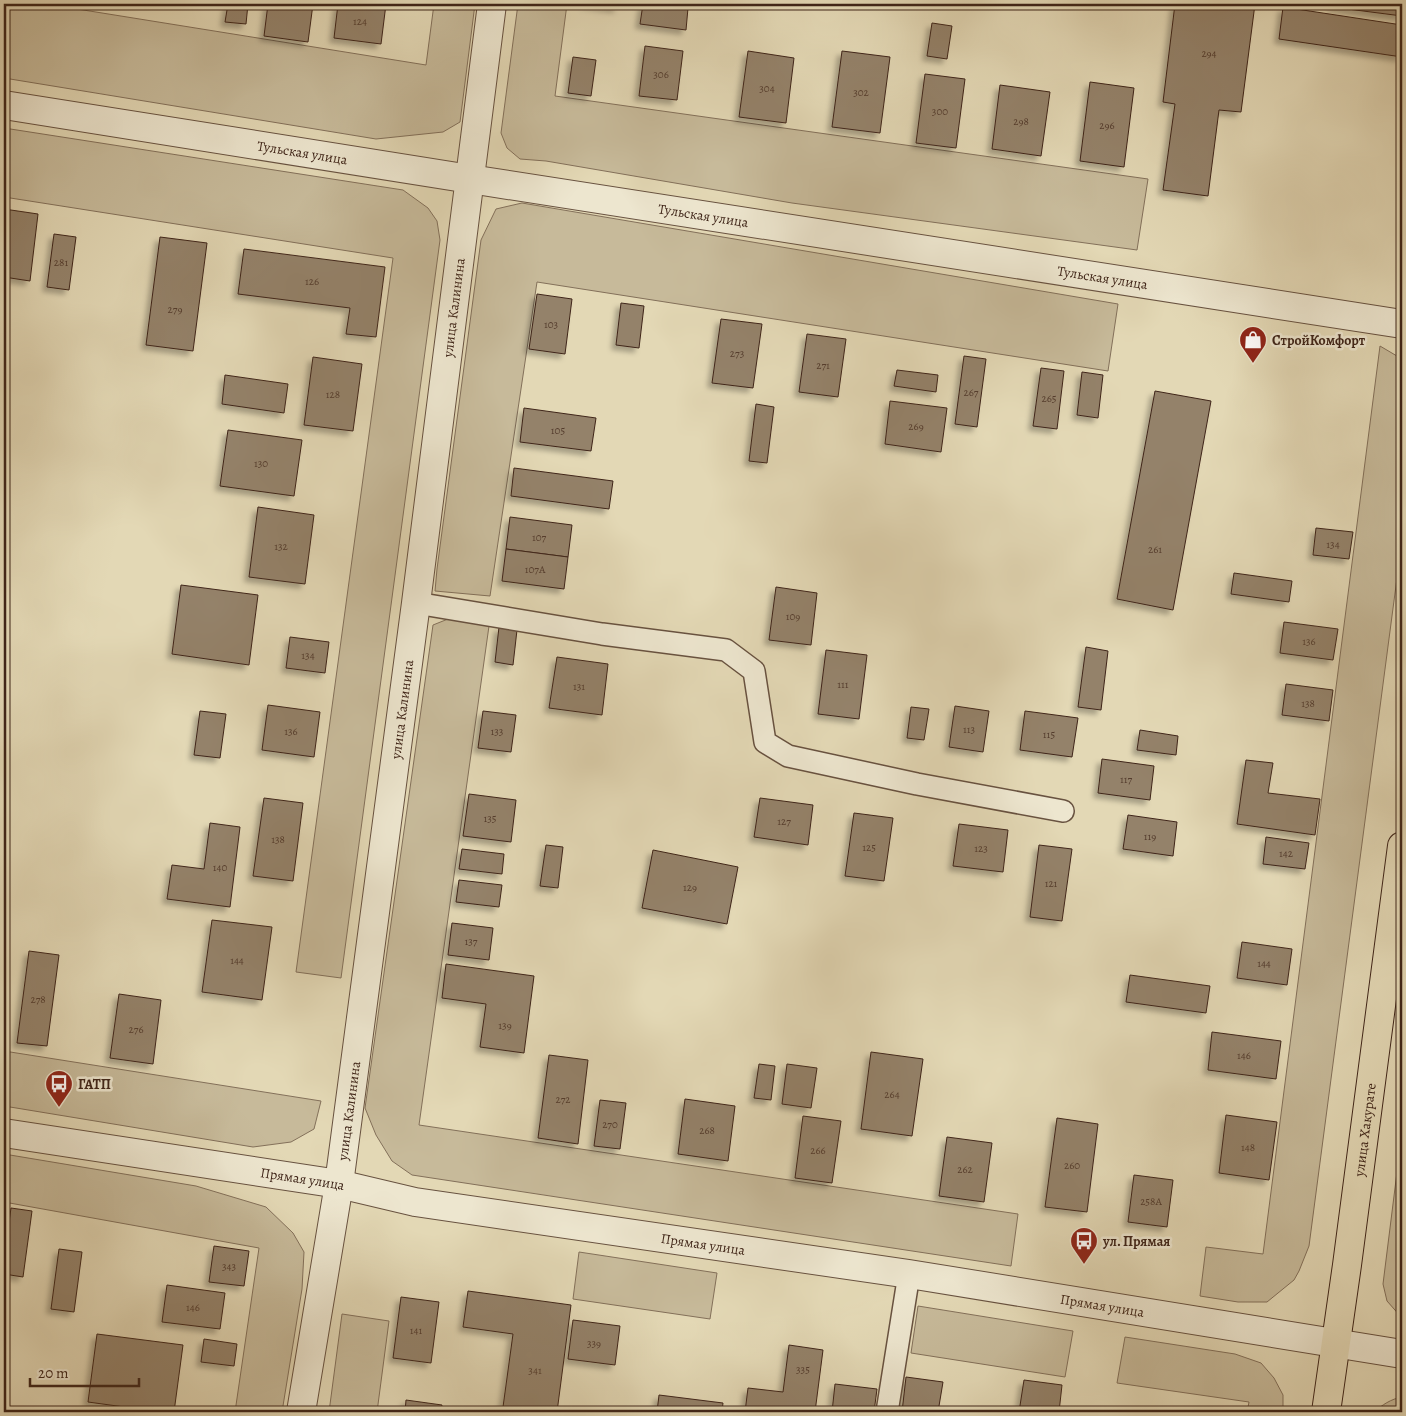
<svg xmlns="http://www.w3.org/2000/svg" width="1406" height="1416" viewBox="0 0 1406 1416" font-family="Alegreya,serif">
<style>
.green{fill:#c7ba9a;stroke:#83705a}
.building{fill:#94826a;stroke:#3f2519;filter:url(#shadow)}
.lines{fill:none;stroke-linecap:round;stroke-linejoin:round}
.service-casing{stroke:#685240;stroke-width:24}
.minor-casing{stroke:#685240;stroke-width:30}
.primary-casing{stroke:#3f2519;stroke-width:30}
.service{stroke:#ede6cf;stroke-width:21}
.minor{stroke:#ede6cf;stroke-width:28}
.primary{stroke:#e3d8b5;stroke-width:28}
.labels{text-anchor:middle;stroke-width:5;stroke-linejoin:round;paint-order:stroke}
.number-label{font-size:11px;fill:#543c2d}
.street-label{font-size:14px;fill:#3f2519;stroke:#ede6cf}
.poi-label{font-size:14px;font-weight:bold;fill:#3f2519;stroke:#ede6cf;text-anchor:start}
</style>
<defs>
<filter id="shadow"><feDropShadow dx="-4.5" dy="4.5" stdDeviation="2.5" flood-color="#0004"/></filter>
</defs>
<rect width="100%" height="100%" fill="#e3d8b5"/>
<filter id="stains"><feTurbulence type="fractalNoise" baseFrequency=".004" numOctaves="4"/><feColorMatrix values="0 0 0 0 .2 0 0 0 0 .09 0 0 0 0 .02 0 0 0 .5 -.17"/></filter>
<radialGradient id="worn" r=".72"><stop offset=".6" stop-color="#630" stop-opacity="0"/><stop offset="1" stop-color="#630" stop-opacity=".3"/></radialGradient>
<!-- green -->
<g class="green">
<path d="M4 4H46L426 65 434 4H475L460 122 443 132 376 139 4 78Z"/>
<path d="M518 4H567L555 96 1148 179 1137 250 792 203 546 161 520 159 507 148 501 133Z"/>
<path d="M4 128 403 190 428 208 437 221 440 240 341 978 296 972 393 258 4 197Z"/>
<path d="M522 203 1118 304 1108 371 537 282 490 596 435 591 437 569 481 240 496 209Z"/>
<path d="M1380 346 1402 359V540L1309 1246 1299 1271 1294 1280 1267 1302H1238L1200 1296 1206 1247 1263 1254Z"/>
<path d="M448 619 489 626 419 1125 1018 1214 1011 1266 412 1175 392 1161 376 1135 365 1108 433 625Z"/>
<path d="M4 1051 321 1101 314 1129 291 1142 253 1147 4 1106Z"/>
<path d="M1402 1132V1318L1387 1301 1383 1284Z"/>
<path d="M4 1154 196 1186 266 1207 293 1233 304 1252 302 1289 282 1412H235L259 1248 4 1202Z"/>
<path d="M579 1252 717 1273 710 1319 573 1299Z"/>
<path d="M918 1306 1073 1331 1065 1377 911 1353Z"/>
<path d="M342 1314 389 1321 377 1412H329Z"/>
<path d="M1125 1337 1235 1354 1261 1363 1274 1378 1283 1395V1412H1247L1249 1402 1117 1383Z"/>
<path d="M1402 1397V1412H1374C1382 1405 1391 1399 1402 1397Z"/>
</g>
<!-- building -->
<g class="building">
<path d="M228 4H248L246 24 225 22Z"/>
<path d="M268 4H313L308 42 264 36Z"/>
<path d="M338 4H386L381 44 334 38Z"/>
<path d="M585 4H618V8Z"/>
<path d="M643 4H656L688 8 686 30 640 24Z"/>
<path d="M1175 4H1255L1241 112 1219 110 1208 196 1163 190 1175 104 1163 102Z"/>
<path d="M1332 4H1402V16L1332 7Z"/>
<path d="M1283 7 1402 25V57L1279 39Z"/>
<path d="M932 23 952 26 947 59 927 56Z"/>
<path d="M645 46 683 51 677 100 639 96Z"/>
<path d="M748 51 794 58 786 123 739 117Z"/>
<path d="M842 51 890 57 880 133 832 127Z"/>
<path d="M573 57 596 60 591 96 568 93Z"/>
<path d="M925 74 965 79 956 148 916 143Z"/>
<path d="M1090 82 1134 88 1124 167 1080 161Z"/>
<path d="M1000 85 1050 92 1041 156 992 149Z"/>
<path d="M4 209 38 214 30 281 4 277Z"/>
<path d="M54 234 76 237 69 290 47 287Z"/>
<path d="M160 237 207 243 193 351 146 345Z"/>
<path d="M244 249 385 267 376 337 346 334 350 308 238 294Z"/>
<path d="M537 294 572 299 565 354 529 349Z"/>
<path d="M621 303 644 306 639 348 616 345Z"/>
<path d="M721 319 762 324 753 388 712 383Z"/>
<path d="M807 334 846 339 838 397 799 392Z"/>
<path d="M964 356 986 359 977 427 955 424Z"/>
<path d="M313 357 362 364 353 431 304 425Z"/>
<path d="M1041 368 1064 371 1057 429 1033 426Z"/>
<path d="M897 370 938 375 936 392 894 386Z"/>
<path d="M1082 372 1103 375 1098 418 1077 415Z"/>
<path d="M225 375 288 384 284 413 222 404Z"/>
<path d="M1155 391 1211 401 1173 610 1117 599Z"/>
<path d="M890 401 947 408 941 452 885 444Z"/>
<path d="M756 404 774 407 767 463 749 461Z"/>
<path d="M524 408 596 418 591 451 520 442Z"/>
<path d="M228 430 302 440 294 496 220 486Z"/>
<path d="M514 468 613 481 609 509 511 496Z"/>
<path d="M258 507 314 515 305 584 249 577Z"/>
<path d="M510 517 572 525 568 557 506 549Z"/>
<path d="M1316 528 1353 532 1349 559 1313 555Z"/>
<path d="M506 549 568 557 564 589 502 581Z"/>
<path d="M1234 573 1292 581 1289 602 1231 594Z"/>
<path d="M181 585 258 595 249 665 172 654Z"/>
<path d="M776 587 817 593 811 645 769 640Z"/>
<path d="M1284 622 1338 629 1333 660 1280 653Z"/>
<path d="M499 627 517 630 513 665 495 662Z"/>
<path d="M290 637 329 642 325 673 286 668Z"/>
<path d="M1086 647 1108 651 1101 710 1078 707Z"/>
<path d="M826 650 867 655 859 719 818 714Z"/>
<path d="M557 657 608 664 602 715 549 708Z"/>
<path d="M1286 684 1333 690 1329 721 1282 715Z"/>
<path d="M268 705 320 712 314 757 262 750Z"/>
<path d="M955 706 989 711 983 752 949 747Z"/>
<path d="M911 707 929 709 924 740 907 738Z"/>
<path d="M200 711 226 714 220 758 194 755Z"/>
<path d="M483 711 516 715 511 752 478 748Z"/>
<path d="M1025 711 1078 718 1072 757 1020 750Z"/>
<path d="M1140 730 1178 736 1176 755 1137 750Z"/>
<path d="M1102 759 1154 766 1150 800 1098 793Z"/>
<path d="M1246 760 1273 763 1268 793 1320 799 1315 835 1237 824Z"/>
<path d="M469 794 516 800 511 842 463 836Z"/>
<path d="M264 798 303 803 293 881 253 876Z"/>
<path d="M760 798 813 805 808 845 754 837Z"/>
<path d="M854 813 893 818 884 881 845 876Z"/>
<path d="M1128 815 1177 822 1173 856 1123 849Z"/>
<path d="M210 823 240 827 230 907 167 899 172 865 204 869Z"/>
<path d="M959 824 1008 830 1003 872 953 866Z"/>
<path d="M1266 837 1309 843 1305 869 1263 864Z"/>
<path d="M546 845 563 847 558 888 540 886Z"/>
<path d="M1039 845 1072 849 1062 921 1030 917Z"/>
<path d="M462 849 504 854 502 874 459 869Z"/>
<path d="M653 850 738 867 727 924 642 908Z"/>
<path d="M459 880 502 885 499 907 456 902Z"/>
<path d="M212 920 272 927 262 1000 202 992Z"/>
<path d="M452 923 493 928 489 960 448 955Z"/>
<path d="M1242 942 1292 949 1287 985 1237 978Z"/>
<path d="M29 951 59 955 47 1046 17 1043Z"/>
<path d="M446 964 534 976 524 1053 480 1047 486 1004 442 998Z"/>
<path d="M1130 975 1210 986 1206 1013 1126 1002Z"/>
<path d="M119 994 161 1000 153 1064 110 1058Z"/>
<path d="M1212 1032 1281 1041 1276 1079 1208 1070Z"/>
<path d="M871 1052 923 1059 912 1136 861 1129Z"/>
<path d="M549 1055 588 1060 578 1144 538 1138Z"/>
<path d="M759 1064 775 1066 771 1100 754 1098Z"/>
<path d="M787 1064 817 1068 811 1108 782 1104Z"/>
<path d="M685 1099 735 1106 728 1161 678 1154Z"/>
<path d="M600 1100 626 1103 620 1149 594 1146Z"/>
<path d="M1226 1115 1277 1122 1269 1180 1219 1173Z"/>
<path d="M803 1116 841 1121 832 1183 795 1178Z"/>
<path d="M1057 1118 1098 1124 1087 1212 1045 1207Z"/>
<path d="M947 1137 992 1143 984 1202 939 1196Z"/>
<path d="M1134 1175 1173 1180 1167 1227 1128 1222Z"/>
<path d="M11 1208 32 1211 23 1277 4 1274V1258Z"/>
<path d="M214 1246 249 1251 244 1286 209 1282Z"/>
<path d="M59 1249 82 1252 74 1312 51 1309Z"/>
<path d="M167 1285 225 1293 220 1329 162 1322Z"/>
<path d="M468 1291 571 1305 557 1412H546L503 1407 513 1334 463 1327Z"/>
<path d="M401 1297 439 1302 431 1363 393 1358Z"/>
<path d="M573 1320 620 1326 615 1365 568 1359Z"/>
<path d="M97 1334 183 1345 174 1412H161L88 1402Z"/>
<path d="M204 1339 237 1344 234 1366 201 1362Z"/>
<path d="M789 1345 823 1350 815 1412H745L748 1388 783 1392Z"/>
<path d="M906 1377 943 1382 938 1412H902Z"/>
<path d="M1024 1380 1062 1385 1059 1412H1019Z"/>
<path d="M835 1384 877 1389 874 1412H832Z"/>
<path d="M659 1395 723 1403 722 1412H657Z"/>
<path d="M406 1400 442 1405 441 1412H405Z"/>
<path d="M1153 1408 1189 1412H1152Z"/>
</g>
<g class="lines">
<defs>
<g id="service">
<path d="M416 603 602 634 726 650 754 671 765 742 788 756 917 784 1063 811"/>
<path d="M887 1412 909 1274"/>
</g>
<g id="minor">
<path id="s1" d="M4 105 470 179 1402 324"/>
<path id="s2" d="M4 1133 339 1184 415 1202 909 1274 1402 1354"/>
<path id="s3" d="M301 1412 339 1184 416 603 492 4"/>
</g>
<g id="primary">
<path id="s4" d="M1326 1412 1347 1265 1402 846"/>
</g>
</defs>
<!-- service casing -->
<use href="#service" class="service-casing"/>
<!-- minor casing -->
<use href="#minor" class="minor-casing"/>
<!-- primary casing -->
<use href="#primary" class="primary-casing"/>
<!-- service -->
<use href="#service" class="service"/>
<!-- minor -->
<use href="#minor" class="minor"/>
<!-- primary -->
<use href="#primary" class="primary"/>
</g>
<!-- icons -->
<defs>
<symbol id="shop-pin" viewBox="-11 -11 22 30"><path d="M0 17L-7.5 6A9.5 9.5 0 1 1 7.5 6Z" fill="#8f2418" stroke="#ede6cf"/><path d="M-5-2.5h2.3a2.7 3.5 0 0 1 5.4 0H5L5.5 6h-11ZM-1.5-2.5h3a1.5 2.3 0 0 0-3 0Z" fill="#fff"/></symbol>
<symbol id="bus-pin" viewBox="-11 -11 22 30"><path d="M0 17L-7.5 6A9.5 9.5 0 1 1 7.5 6Z" fill="#8f2418" stroke="#ede6cf"/><path d="M-5-6H5V4H4V6H2V4H-2V6H-4V4H-5ZM-3.5-4V0h7V-4ZM-3.5 1.2v1.5H-2V1.2ZM2 1.2v1.5H3.5V1.2Z" fill="#fff"/></symbol>
</defs>
<g fill-rule="evenodd">
<use href="#shop-pin" x="1237" y="324" width="32" height="43"/>
<use href="#bus-pin" x="43" y="1068" width="32" height="43"/>
<use href="#bus-pin" x="1068" y="1225" width="32" height="43"/>
</g>
<g class="labels">
<!-- number labels -->
<g class="number-label">
<text x="360" y="25">124</text>
<text x="1209" y="57">294</text>
<text x="661" y="78">306</text>
<text x="767" y="92">304</text>
<text x="861" y="96">302</text>
<text x="940" y="115">300</text>
<text x="1021" y="125">298</text>
<text x="1107" y="129">296</text>
<text x="61" y="266">281</text>
<text x="312" y="285">126</text>
<text x="175" y="313">279</text>
<text x="551" y="328">103</text>
<text x="737" y="357">273</text>
<text x="823" y="369">271</text>
<text x="971" y="396">267</text>
<text x="333" y="398">128</text>
<text x="1049" y="402">265</text>
<text x="916" y="430">269</text>
<text x="558" y="434">105</text>
<text x="261" y="467">130</text>
<text x="539" y="541">107</text>
<text x="1333" y="548">134</text>
<text x="281" y="550">132</text>
<text x="1155" y="553">261</text>
<text x="535" y="573">107А</text>
<text x="793" y="620">109</text>
<text x="1309" y="645">136</text>
<text x="308" y="659">134</text>
<text x="843" y="688">111</text>
<text x="579" y="690">131</text>
<text x="1308" y="707">138</text>
<text x="969" y="733">113</text>
<text x="291" y="735">136</text>
<text x="497" y="735">133</text>
<text x="1049" y="738">115</text>
<text x="1126" y="783">117</text>
<text x="490" y="822">135</text>
<text x="784" y="825">127</text>
<text x="1150" y="840">119</text>
<text x="278" y="843">138</text>
<text x="869" y="851">125</text>
<text x="981" y="852">123</text>
<text x="1286" y="857">142</text>
<text x="220" y="871">140</text>
<text x="1051" y="887">121</text>
<text x="690" y="891">129</text>
<text x="471" y="945">137</text>
<text x="237" y="964">144</text>
<text x="1264" y="967">144</text>
<text x="38" y="1003">278</text>
<text x="505" y="1029">139</text>
<text x="136" y="1033">276</text>
<text x="1244" y="1059">146</text>
<text x="892" y="1098">264</text>
<text x="563" y="1103">272</text>
<text x="610" y="1128">270</text>
<text x="707" y="1134">268</text>
<text x="1248" y="1151">148</text>
<text x="818" y="1154">266</text>
<text x="1072" y="1169">260</text>
<text x="965" y="1173">262</text>
<text x="1151" y="1205">258А</text>
<text x="229" y="1270">343</text>
<text x="193" y="1311">146</text>
<text x="416" y="1334">141</text>
<text x="594" y="1347">339</text>
<text x="803" y="1373">335</text>
<text x="535" y="1374">341</text>
</g>
<!-- street labels -->
<g class="street-label">
<text dy="5" stroke="none"><textPath href="#s1" startOffset="302">Тульская улица</textPath></text>
<text dy="5" stroke="none"><textPath href="#s1" startOffset="708">Тульская улица</textPath></text>
<text dy="5" stroke="none"><textPath href="#s1" startOffset="1112">Тульская улица</textPath></text>
<text dy="5" stroke="none"><textPath href="#s3" startOffset="1115">улица Калинина</textPath></text>
<text dy="5" stroke="none"><textPath href="#s3" startOffset="710">улица Калинина</textPath></text>
<text dy="5" stroke="none"><textPath href="#s3" startOffset="305">улица Калинина</textPath></text>
<text dy="5" stroke="none"><textPath href="#s4" startOffset="285">улица Хакурате</textPath></text>
<text dy="5" stroke="none"><textPath href="#s2" startOffset="302">Прямая улица</textPath></text>
<text dy="5" stroke="none"><textPath href="#s2" startOffset="708">Прямая улица</textPath></text>
<text dy="5" stroke="none"><textPath href="#s2" startOffset="1112">Прямая улица</textPath></text>
</g>
<!-- poi labels -->
<g class="poi-label">
<text x="1272" y="345">СтройКомфорт</text>
<text x="78" y="1089">ГАТП</text>
<text x="1103" y="1246">ул. Прямая</text>
</g>
</g>
<!-- margin -->
<rect width="1406" height="1416" fill="none" stroke="#e3d8b5" stroke-width="20"/>
<rect x="5" y="5" width="1396" height="1406" fill="none" stroke="#3f2519" stroke-width="2.5"/>
<rect x="10" y="10" width="1386" height="1396" fill="none" stroke="#3f2519"/>
<!-- scale -->
<path d="M30 1378v8h109v-8" fill="none" stroke="#3f2519" stroke-width="2.5"/>
<text x="38" y="1378" font-size="15" fill="#3f2519" stroke="#ede6cf" stroke-width="4" paint-order="stroke">20 m</text>
<rect width="100%" height="100%" filter="url(#stains)"/>
<rect width="100%" height="100%" fill="url(#worn)"/>
</svg>
